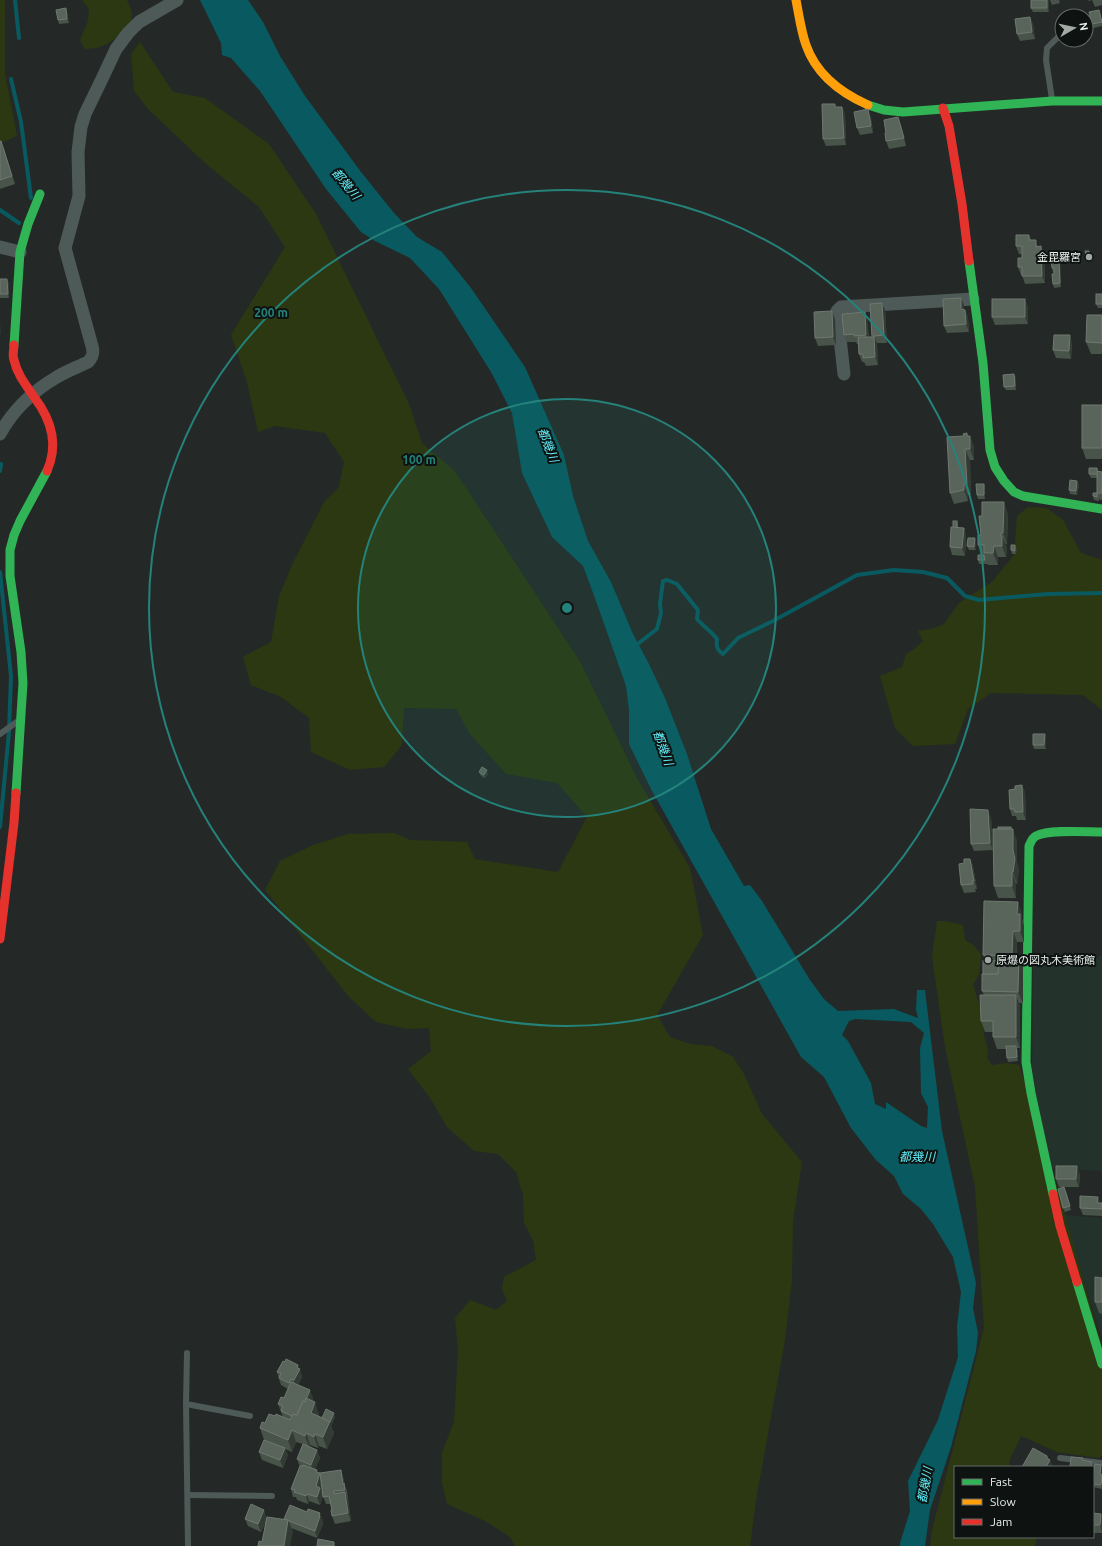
<svg xmlns="http://www.w3.org/2000/svg" width="1102" height="1546" viewBox="0 0 1102 1546" font-family="Ubuntu,'Noto Sans JP',sans-serif">
<style>
.built{fill:#23332b}
.green{fill:#2c3811}
.water{fill:#085a60;fill-rule:evenodd}
.lines{fill:none;stroke-linecap:round;stroke-linejoin:round}
.stream{stroke:#085a60;stroke-width:4}
.lane{stroke:#4e5a58;stroke-width:6}
.street{stroke:#4e5a58;stroke-width:13}
.fast{stroke:#30b455;stroke-width:9}
.slow{stroke:#ff9f0a;stroke-width:9}
.jam{stroke:#e5322d;stroke-width:9}
.wall{fill:#485349;fill-rule:evenodd}
.shaded-wall{fill:#323b34}
.building{fill:#59645b;stroke:#707971}
.ring{fill:none;stroke:#25827a;stroke-width:2}
.poi-dot{fill:#a3aaa6;stroke:#0e1311;stroke-width:1.5}
.labels{text-anchor:middle;stroke-width:4;stroke-linejoin:round;paint-order:stroke}
.poi-label{font-size:11px;fill:#e8efeb;stroke:#0e1311;text-anchor:end}
.water-label{font-size:12px;font-style:italic;fill:#60effb;stroke:#0e1311}
.centre{fill:#25827a;stroke:#0e1311;stroke-width:2}
.ring-label{font-size:12px;text-anchor:middle;font-weight:bold;fill:#25827a;stroke:#0e1311;stroke-width:4;stroke-linejoin:round;paint-order:stroke}
</style>
<rect width="100%" height="100%" fill="#242927"/>
<!-- built -->
<g class="built">
<path d="M1033 956H1102V1171L1051 1168 1032 1075Z"/>
<path d="M1063 1215 1102 1218V1338Z"/>
</g>
<!-- green -->
<g class="green">
<path d="M0 0H5V74L17 136 3 142 0 140Z"/>
<path d="M82 0H127L132 12 131 25C116 38 106 49 85 49L80 40 88 21 89 9Z"/>
<path d="M140 42 173 92 205 98 269 144 316 214 409 404 422 443 455 471 581 663 637 778 690 868 703 935 657 1015 670 1037 690 1044 712 1046 733 1057 744 1074 762 1114 802 1162 793 1221 792 1280 785 1340 757 1494 750 1546H515L510 1537 485 1521 447 1504 442 1483V1452L454 1422 458 1351 455 1318 470 1300 496 1310 507 1301 502 1289 504 1277 536 1260 533 1240 524 1223 523 1195 516 1172 498 1154 474 1151 447 1127 430 1098 408 1069 431 1051 429 1028 407 1029 376 1022 349 997 265 890 280 861 313 845 348 834 394 833 410 840 467 842 475 859 558 872 587 817 557 783 506 774 469 733 456 709 404 708 402 745 384 767 350 770 311 752 309 718 281 697 251 685 243 657 271 642 279 596 293 563 324 502 339 487 344 462 325 433 275 426 258 432 247 382 231 335 285 247 259 207 206 164 148 109 134 91 131 54Z"/>
<path d="M1028 507 1047 508 1063 520 1081 553 1102 560V710L1083 695 991 693 968 709 955 744 913 746 895 728 880 676 902 667 906 654 914 649 923 641 918 631 931 629 944 624 959 603 992 582 1014 555 1017 516Z"/>
<path d="M937 921H945L963 925 965 940 972 944 981 954 979 975 973 985 983 1016 984 1036 988 1049 987 1058 992 1065 1007 1063 1019 1065 1040 1126 1102 1346V1455L1099 1458 1057 1452 1021 1436 1010 1459 1009 1467H955V1537H1037L1035 1546H930L932 1530 984 1328 975 1187 945 1047 932 957Z"/>
</g>
<!-- water -->
<path class="water" d="M200 0H248L263 22 280 56 305 96 361 172 394 213 417 237 442 252 471 288 525 367 564 455 573 496 588 541 611 582 633 634 648 662 665 698 687 754 711 829 744 886 750 885 762 901 810 980 824 999 838 1011 894 1009 918 1018 916 1010 917 990H925L942 1131 976 1283 973 1308 978 1333 976 1351 951 1447 930 1510 925 1546H900V1543L910 1511 908 1481 938 1420 958 1357 957 1327 961 1292 953 1257 933 1224 921 1209 903 1194 894 1176 876 1160 851 1128 824 1077 801 1057 651 789 629 744V710L626 686 596 601 583 566 552 537 522 473 512 413 491 372 439 289 410 258 375 241 361 232 326 189 260 91 231 58 222 55 221 43ZM855 1019 911 1022 924 1033 920 1048 921 1093 928 1107 927 1128 921 1126 886 1102V1109L875 1104 871 1083 848 1041 842 1035 849 1021Z"/>
<g class="lines">
<!-- stream -->
<g class="stream">
<path d="M15 0 19 38"/>
<path d="M11 79 21 122 31 198"/>
<path d="M0 210 19 223"/>
<path d="M0 471 1 464"/>
<path d="M0 572 11 676 9 732 0 827"/>
<path d="M635 646 657 629 661 613 660 604 663 581 667 580 677 584 698 610 697 619C703 626 711 631 717 639 716 647 717 650 723 654L738 638 773 621 857 575 894 570 923 572 947 578 965 596 979 600 1048 594 1102 593"/>
</g>
<!-- lane -->
<g class="lane">
<path d="M1052 99 1046 60 1047 48 1062 33"/>
<path d="M0 734 18 721"/>
<path d="M187 1353 186 1404 188 1546"/>
<path d="M186 1404 250 1416"/>
<path d="M1060 1458 1102 1463"/>
<path d="M188 1495 272 1496"/>
</g>
<!-- street -->
<g class="street">
<path d="M0 247 20 252"/>
<path d="M844 374 837 311 841 307 973 299"/>
<path d="M0 434C13 410 33 391 57 377 66 371 78 367 88 362 93 357 94 353 92 346L65 248 79 196 78 152 81 127 85 114 101 81 116 49 128 33 139 22 177 0"/>
</g>
<!-- fast -->
<g class="fast">
<path d="M868 105 884 110 903 112 1052 101H1102"/>
<path d="M969 261 983 363 990 450 995 467 1004 481 1014 492 1023 496 1102 509"/>
<path d="M14 345 20 252 28 224 40 194"/>
<path d="M16 793 23 683 21 652 10 576V550L14 535 20 521 47 471"/>
<path d="M1053 1194 1031 1093 1026 1062 1029 846C1031 842 1032 838 1036 836 1050 829 1086 832 1102 832"/>
<path d="M1077 1282 1102 1364"/>
</g>
<!-- slow -->
<path class="slow" d="M796 0C799 15 801 31 806 45 816 74 841 93 868 105"/>
<!-- jam -->
<g class="jam">
<path d="M943 108 949 126 962 204 969 261"/>
<path d="M14 345C14 350 12 355 14 360 17 374 26 385 34 397 51 419 59 444 47 471"/>
<path d="M0 939 14 823 16 793"/>
<path d="M1053 1194 1060 1226 1077 1282"/>
</g>
</g>
<!-- wall -->
<g class="wall">
<path d="M1031 0H1059L1060 3 1052 5 1050 0H1048L1049 12H1033L1031 8Z"/>
<path d="M1088 0H1102V5L1095 7 1092 0 1089 1Z"/>
<path d="M67 12 69 23 59 24 58 20Z"/>
<path d="M1100 14 1102 22V26L1093 28 1092 24Z"/>
<path d="M1030 17 1033 24 1035 39 1020 41 1017 34Z"/>
<path d="M836 107H842L845 114 846 145 826 146 823 139Z"/>
<path d="M871 117 873 133 860 135 857 128Z"/>
<path d="M901 125 906 146 889 149 886 141V133Z"/>
<path d="M0 141 4 149 15 184 0 189Z"/>
<path d="M1029 235 1031 240 1038 246H1041L1044 254 1045 283 1025 284 1022 275H1021L1018 267 1022 258V254H1019L1016 246Z"/>
<path d="M1085 251 1090 255 1091 258 1087 259Z"/>
<path d="M1060 262 1061 287 1054 288 1053 284 1054 272H1053L1052 268Z"/>
<path d="M0 279 9 283V298H0Z"/>
<path d="M1102 294V308H1098L1096 304Z"/>
<path d="M964 305V310H965L968 318 969 332 947 333 944 326Z"/>
<path d="M1028 307V324L995 325 992 317Z"/>
<path d="M885 310 887 343H877L878 365 866 366 864 362H862L859 354 858 344H857L856 342H847L844 335 867 319 869 337H872Z"/>
<path d="M832 311 835 319 836 345 818 346 815 338Z"/>
<path d="M1102 312V354H1091L1086 342 1102 315Z"/>
<path d="M1072 343 1071 359 1056 358 1053 350Z"/>
<path d="M1014 374 1016 378V390H1006L1004 387Z"/>
<path d="M1102 405V459H1086L1082 448Z"/>
<path d="M964 436H970L974 447V460H970L971 495H968V501L954 504 950 493Z"/>
<path d="M1099 471 1102 472V500H1100L1099 498V501L1094 500 1093 496 1097 493V478H1091L1089 474Z"/>
<path d="M984 484 985 487V499H978L977 495Z"/>
<path d="M1079 485 1077 495 1070 494 1069 490Z"/>
<path d="M1008 514 1007 544H1005L1007 547 1006 557H998V565H988L987 563V564H979L978 560 981 555 978 545 981 535Z"/>
<path d="M957 521 958 525V528H964L966 536 965 556 952 555 950 547 953 528Z"/>
<path d="M976 542V550H969L967 546Z"/>
<path d="M1017 549 1016 554H1012L1011 550Z"/>
<path d="M1046 738V749H1034L1033 745Z"/>
<path d="M479 772 488 774 485 778 481 776Z"/>
<path d="M1022 785 1025 793 1026 820H1017L1016 816H1012L1010 809 1015 789Z"/>
<path d="M991 817 993 850 974 851 971 844Z"/>
<path d="M998 829H1012L1017 841V862L1019 870 1017 884H1016V898H998L994 886Z"/>
<path d="M970 859 973 866 977 889H975L976 892 964 893 961 885 964 863Z"/>
<path d="M1022 913V919L1024 926V942H1017V958H1019L1023 969V1003H1019L1020 1006V1048H1017L1018 1061 1008 1062 1007 1058 1006 1049H997L993 1037V1032H985L981 1021 984 995 982 991 983 974 985 960 983 955Z"/>
<path d="M1080 1174 1079 1187H1059L1056 1179Z"/>
<path d="M1066 1191 1071 1210 1065 1212 1063 1208Z"/>
<path d="M1098 1197 1100 1203H1102V1216L1083 1215 1080 1208Z"/>
<path d="M1102 1278V1314L1099 1313 1095 1302Z"/>
<path d="M285 1362 298 1365 302 1377 298 1385 313 1398 312 1401 319 1414 318 1416 322 1418 335 1417 331 1426 334 1433 327 1449 319 1446 318 1448 310 1445 309 1447 317 1450 320 1458 315 1469 317 1470 318 1473H320L341 1470 343 1477 345 1486 347 1491 351 1521 335 1524 332 1516V1510L331 1504H326L323 1496 320 1505 309 1501 308 1504 297 1500 296 1497H293L291 1489 300 1467 297 1459 303 1444 296 1442 292 1452 285 1449 288 1455 283 1468 262 1460 259 1452 264 1440 260 1428 265 1423 275 1416 283 1417 278 1404 284 1398 288 1389 281 1385 277 1372ZM322 1484 323 1495 320 1488Z"/>
<path d="M1083 1458V1460L1092 1462 1094 1468 1102 1475V1489L1093 1487V1467H1070Z"/>
<path d="M1093 1513 1102 1516V1533H1093Z"/>
<path d="M267 1517 285 1520 284 1519 323 1521 322 1522 323 1524 317 1538 291 1528 293 1532 262 1542 267 1519 261 1532 248 1526 245 1519Z"/>
<path d="M1072 1537H1081V1538Z"/>
</g>
<!-- shaded-wall -->
<g class="shaded-wall">
<path d="M1047 0H1048L1049 1V12L1047 8Z"/>
<path d="M66 8 67 12 69 23 67 19Z"/>
<path d="M1030 17 1033 24 1035 39 1032 32Z"/>
<path d="M842 107 845 114 846 145 844 138Z"/>
<path d="M868 109 871 117 873 133 871 126Z"/>
<path d="M1041 246 1044 254 1045 283 1042 276Z"/>
<path d="M1059 259 1060 262 1061 287 1060 283Z"/>
<path d="M7 279 9 283V298L8 294Z"/>
<path d="M961 298 964 305V317L961 309Z"/>
<path d="M1025 299 1028 307V324L1025 317Z"/>
<path d="M882 303 885 310 887 343 884 335Z"/>
<path d="M965 310 968 318 969 332 966 324Z"/>
<path d="M832 311 835 319 836 345 833 337Z"/>
<path d="M865 312 867 319 869 343 866 335Z"/>
<path d="M0 320V321L1 336 0 332Z"/>
<path d="M1070 335 1072 343 1071 359 1069 351Z"/>
<path d="M874 336 877 343 878 365 875 357Z"/>
<path d="M1014 374 1016 378V390L1015 386Z"/>
<path d="M967 433 970 442V436L974 447V460L970 449 967 436Z"/>
<path d="M965 449 970 460 971 495 967 484Z"/>
<path d="M1077 481 1079 485 1077 495 1076 491Z"/>
<path d="M964 484 968 495V501L964 490Z"/>
<path d="M984 484 985 487V499L984 495Z"/>
<path d="M1004 502 1008 514 1007 544 1003 533Z"/>
<path d="M964 528 966 536 965 556 962 548Z"/>
<path d="M1001 533 1007 547 1006 557 1002 546Z"/>
<path d="M975 538 976 542V550L974 547Z"/>
<path d="M1015 545 1017 549 1016 554 1015 551Z"/>
<path d="M994 546 998 557V565L993 553Z"/>
<path d="M1045 734 1046 738V749L1044 745Z"/>
<path d="M487 770 488 774 485 778 484 775Z"/>
<path d="M1022 785 1025 793 1026 820 1023 812Z"/>
<path d="M988 810 991 817 993 850 990 843Z"/>
<path d="M1011 827 1017 841V862L1019 870 1017 884 1013 872V850Z"/>
<path d="M970 859 973 866 977 889 974 881Z"/>
<path d="M1012 872 1016 884V898L1012 886Z"/>
<path d="M1018 902 1022 913V919L1024 926V942L1020 931 1017 914Z"/>
<path d="M1013 931 1017 942 1016 967 1012 956Z"/>
<path d="M1019 958 1023 969V1003L1018 992Z"/>
<path d="M1016 995 1020 1006V1048L1016 1037Z"/>
<path d="M1016 1046 1018 1050V1061L1017 1057Z"/>
<path d="M1077 1166 1080 1174 1079 1187 1076 1179Z"/>
<path d="M1098 1197 1101 1205 1097 1203Z"/>
<path d="M298 1365 302 1377 297 1388 294 1380 297 1368Z"/>
<path d="M310 1390 313 1398 301 1426 298 1419Z"/>
<path d="M315 1402 319 1414 315 1425 311 1413Z"/>
<path d="M334 1413 335 1417 331 1426 334 1433 327 1449 323 1437Z"/>
<path d="M292 1430 296 1442 292 1452 288 1440Z"/>
<path d="M306 1433 310 1445 309 1447 305 1436Z"/>
<path d="M315 1434 319 1446 318 1448 314 1437Z"/>
<path d="M285 1448 288 1455 283 1468 280 1460Z"/>
<path d="M317 1450 320 1458 314 1472 311 1465Z"/>
<path d="M1047 1456 1049 1461 1050 1460 1053 1467H1046L1047 1458Z"/>
<path d="M1092 1462 1094 1469 1093 1479V1467H1091Z"/>
<path d="M1101 1465 1102 1473 1101 1478 1100 1474Z"/>
<path d="M317 1470 319 1476 320 1473 323 1481 318 1494 316 1486Z"/>
<path d="M341 1470 343 1477 347 1497 343 1484Z"/>
<path d="M1102 1476V1488L1101 1485Z"/>
<path d="M320 1488 323 1495 320 1505 317 1497Z"/>
<path d="M345 1492 348 1500 351 1521 348 1513Z"/>
<path d="M307 1494 309 1501 308 1504 306 1496Z"/>
<path d="M264 1510 267 1518 261 1532 258 1524Z"/>
<path d="M320 1513 323 1521 322 1522 323 1524 317 1538 315 1531Z"/>
<path d="M1101 1514 1102 1516V1532L1100 1525Z"/>
<path d="M288 1520 293 1532 290 1546H284Z"/>
</g>
<!-- building -->
<g class="building">
<rect x="1031" y="0" width="16" height="8"/>
<path d="M66 8 67 19 58 20 56 10Z"/>
<path d="M1099 10 1102 22 1092 24 1089 12Z"/>
<path d="M1030 17 1032 32 1017 34 1015 19Z"/>
<path d="M822 104H835V107H842L844 138 823 139Z"/>
<path d="M868 109 871 126 857 128 854 112Z"/>
<path d="M898 117 904 138 886 141 885 133H886L884 120Z"/>
<path d="M0 141H1L12 176 0 180Z"/>
<path d="M1016 235H1029V240H1036V247L1041 246 1042 276H1022V267H1018V258H1022V246H1016Z"/>
<path d="M1085 251H1089V254L1086 255Z"/>
<path d="M1051 259H1059L1060 283 1053 284 1052 274H1054V268H1052Z"/>
<path d="M0 279H7L8 294H0Z"/>
<rect x="1096" y="294" width="6" height="10"/>
<path d="M961 298V309L965 310 966 324 944 326 943 299Z"/>
<rect x="992" y="299" width="33" height="18"/>
<path d="M882 303 884 335 874 336 875 357 863 358V354H859L858 337H872L870 304Z"/>
<path d="M832 311 833 337 815 338 814 312Z"/>
<path d="M865 312 866 335 854 336V334L844 335 842 314Z"/>
<path d="M1087 315H1102V343L1086 342Z"/>
<path d="M1054 335H1070L1069 351 1053 350Z"/>
<path d="M1014 374 1015 386 1004 387 1003 375Z"/>
<rect x="1082" y="405" width="20" height="43"/>
<path d="M967 433V436H970V449H965L967 484H964V490L950 493 947 437 964 436 963 434Z"/>
<path d="M1089 468H1097L1098 474H1089Z"/>
<path d="M1097 471 1102 472V493H1097Z"/>
<path d="M1070 480 1077 481 1076 491 1069 490Z"/>
<path d="M976 484H984V495H977Z"/>
<path d="M1093 493H1097V497L1093 496Z"/>
<path d="M982 502H1004L1003 533H1001V536H1002V546H994L993 553H984V545H978V535H981L979 516H982Z"/>
<rect x="953" y="521" width="4" height="7"/>
<path d="M951 527 964 528 962 548 950 547Z"/>
<path d="M968 538H975L974 547 967 546Z"/>
<path d="M1011 545H1015V551L1011 550Z"/>
<path d="M978 555H984L985 560H978Z"/>
<path d="M1033 734H1045L1044 745H1033Z"/>
<path d="M482 767 487 770 484 775 479 772Z"/>
<path d="M1022 785 1023 812H1015L1014 809H1010L1009 790 1015 789V786Z"/>
<path d="M970 809 988 810 990 843 971 844Z"/>
<rect x="998" y="827" width="13" height="2"/>
<path d="M993 829H1013V850L1015 859 1013 872H1012V886H994Z"/>
<path d="M964 859H970L974 881H972L973 884 961 885 959 864 964 863Z"/>
<path d="M984 901 1018 902 1017 914H1020V931H1013L1012 956 983 955Z"/>
<path d="M999 958H1019L1018 992 982 991V974H998Z"/>
<path d="M983 960 999 961 998 974H983Z"/>
<path d="M980 995H1016V1037H993V1021H981Z"/>
<path d="M1006 1046H1016L1017 1057 1007 1058Z"/>
<path d="M1056 1166H1077L1076 1179H1056Z"/>
<path d="M1064 1187 1070 1206 1063 1208 1058 1189Z"/>
<path d="M1080 1196 1098 1197 1097 1203H1102V1209L1080 1208Z"/>
<path d="M1095 1277 1102 1278V1302H1095Z"/>
<path d="M286 1359 298 1365 297 1368 300 1369 294 1380 291 1379 289 1383 279 1378 281 1373 277 1372 283 1361 285 1362Z"/>
<path d="M291 1382 310 1390 305 1402 303 1401 297 1415 293 1414 292 1416 281 1411 283 1406 278 1404 281 1397 284 1398Z"/>
<path d="M306 1398 315 1402 311 1413 330 1421 323 1437 315 1434 314 1437 306 1433 305 1436 292 1430 288 1440 260 1428 262 1422 265 1423 269 1414 275 1416 276 1414 290 1420 293 1414 297 1415 303 1401 305 1402Z"/>
<path d="M326 1409 334 1413 330 1422 322 1418Z"/>
<path d="M264 1440 285 1448 280 1460 259 1452Z"/>
<path d="M303 1444 317 1450 311 1465 297 1459Z"/>
<path d="M1033 1448 1047 1456V1458L1050 1460 1046 1467H1022Z"/>
<path d="M1071 1457 1083 1458 1082 1460 1092 1462 1091 1467H1070Z"/>
<path d="M1095 1464 1101 1465 1100 1474 1102 1475 1101 1485 1093 1484V1474Z"/>
<path d="M303 1465 317 1470 316 1472 320 1473 316 1486 320 1488 317 1497 307 1494 306 1496 294 1492 295 1490 291 1489 300 1466H303Z"/>
<path d="M341 1470 343 1484 344 1483 345 1490 334 1491V1494L345 1492 348 1513 332 1516 331 1510H332L329 1496 323 1497 320 1473Z"/>
<path d="M251 1504 264 1510 258 1524 245 1519Z"/>
<path d="M290 1505 307 1512 308 1509 320 1513 319 1516H320L315 1531 284 1519Z"/>
<path d="M1093 1513 1101 1514 1100 1525H1093Z"/>
<path d="M267 1517 288 1520 284 1546H258L259 1541 262 1542Z"/>
<path d="M318 1539 334 1542V1546H317Z"/>
</g>
<!-- distance rings -->
<circle cx="567" cy="608" r="209" fill="#25827a" fill-opacity=".12"/>
<g class="ring">
<circle cx="567" cy="608" r="209"/>
<circle cx="567" cy="608" r="418"/>
</g>
<!-- markers -->
<g class="poi-dot">
<circle cx="1089" cy="257" r="4"/>
<circle cx="988" cy="960" r="4"/>
</g>
<g class="labels">
<!-- poi labels -->
<g class="poi-label">
<text x="1081" y="261">金毘羅宮</text>
<text x="996" y="964" text-anchor="start">原爆の図丸木美術館</text>
</g>
<!-- water labels -->
<g class="water-label">
<text transform="translate(346 184) rotate(50)" y="4">都幾川</text>
<text transform="translate(548 445) rotate(69)" y="4">都幾川</text>
<text transform="translate(663 748) rotate(70)" y="4">都幾川</text>
<text x="917" y="1161">都幾川</text>
<text transform="translate(925 1485) rotate(-80)" y="4">都幾川</text>
</g>
</g>
<circle cx="567" cy="608" r="6" class="centre"/>
<g class="ring-label">
<text x="271" y="317">200 m</text>
<text x="419" y="464">100 m</text>
</g>
<!-- legend -->
<rect x="954" y="1466" width="140" height="72" fill="#0e1311" stroke="#656b68"/>
<rect x="962" y="1479" width="20" height="6" fill="#30b455" stroke="#656b68"/>
<text x="990" y="1486" font-size="12" fill="#e8efeb">Fast</text>
<rect x="962" y="1499" width="20" height="6" fill="#ff9f0a" stroke="#656b68"/>
<text x="990" y="1506" font-size="12" fill="#e8efeb">Slow</text>
<rect x="962" y="1519" width="20" height="6" fill="#e5322d" stroke="#656b68"/>
<text x="990" y="1526" font-size="12" fill="#e8efeb">Jam</text>
<!-- north arrow -->
<g transform="translate(1074 28) rotate(81)"><circle r="19" fill="#0e1311" stroke="#656b68"/>
<path d="M0-3L7 15L0 10L-7 15Z" fill="#a3aaa6"/>
<text y="-6" font-size="11" font-weight="bold" text-anchor="middle" fill="#e8efeb">N</text>
</g>
</svg>
